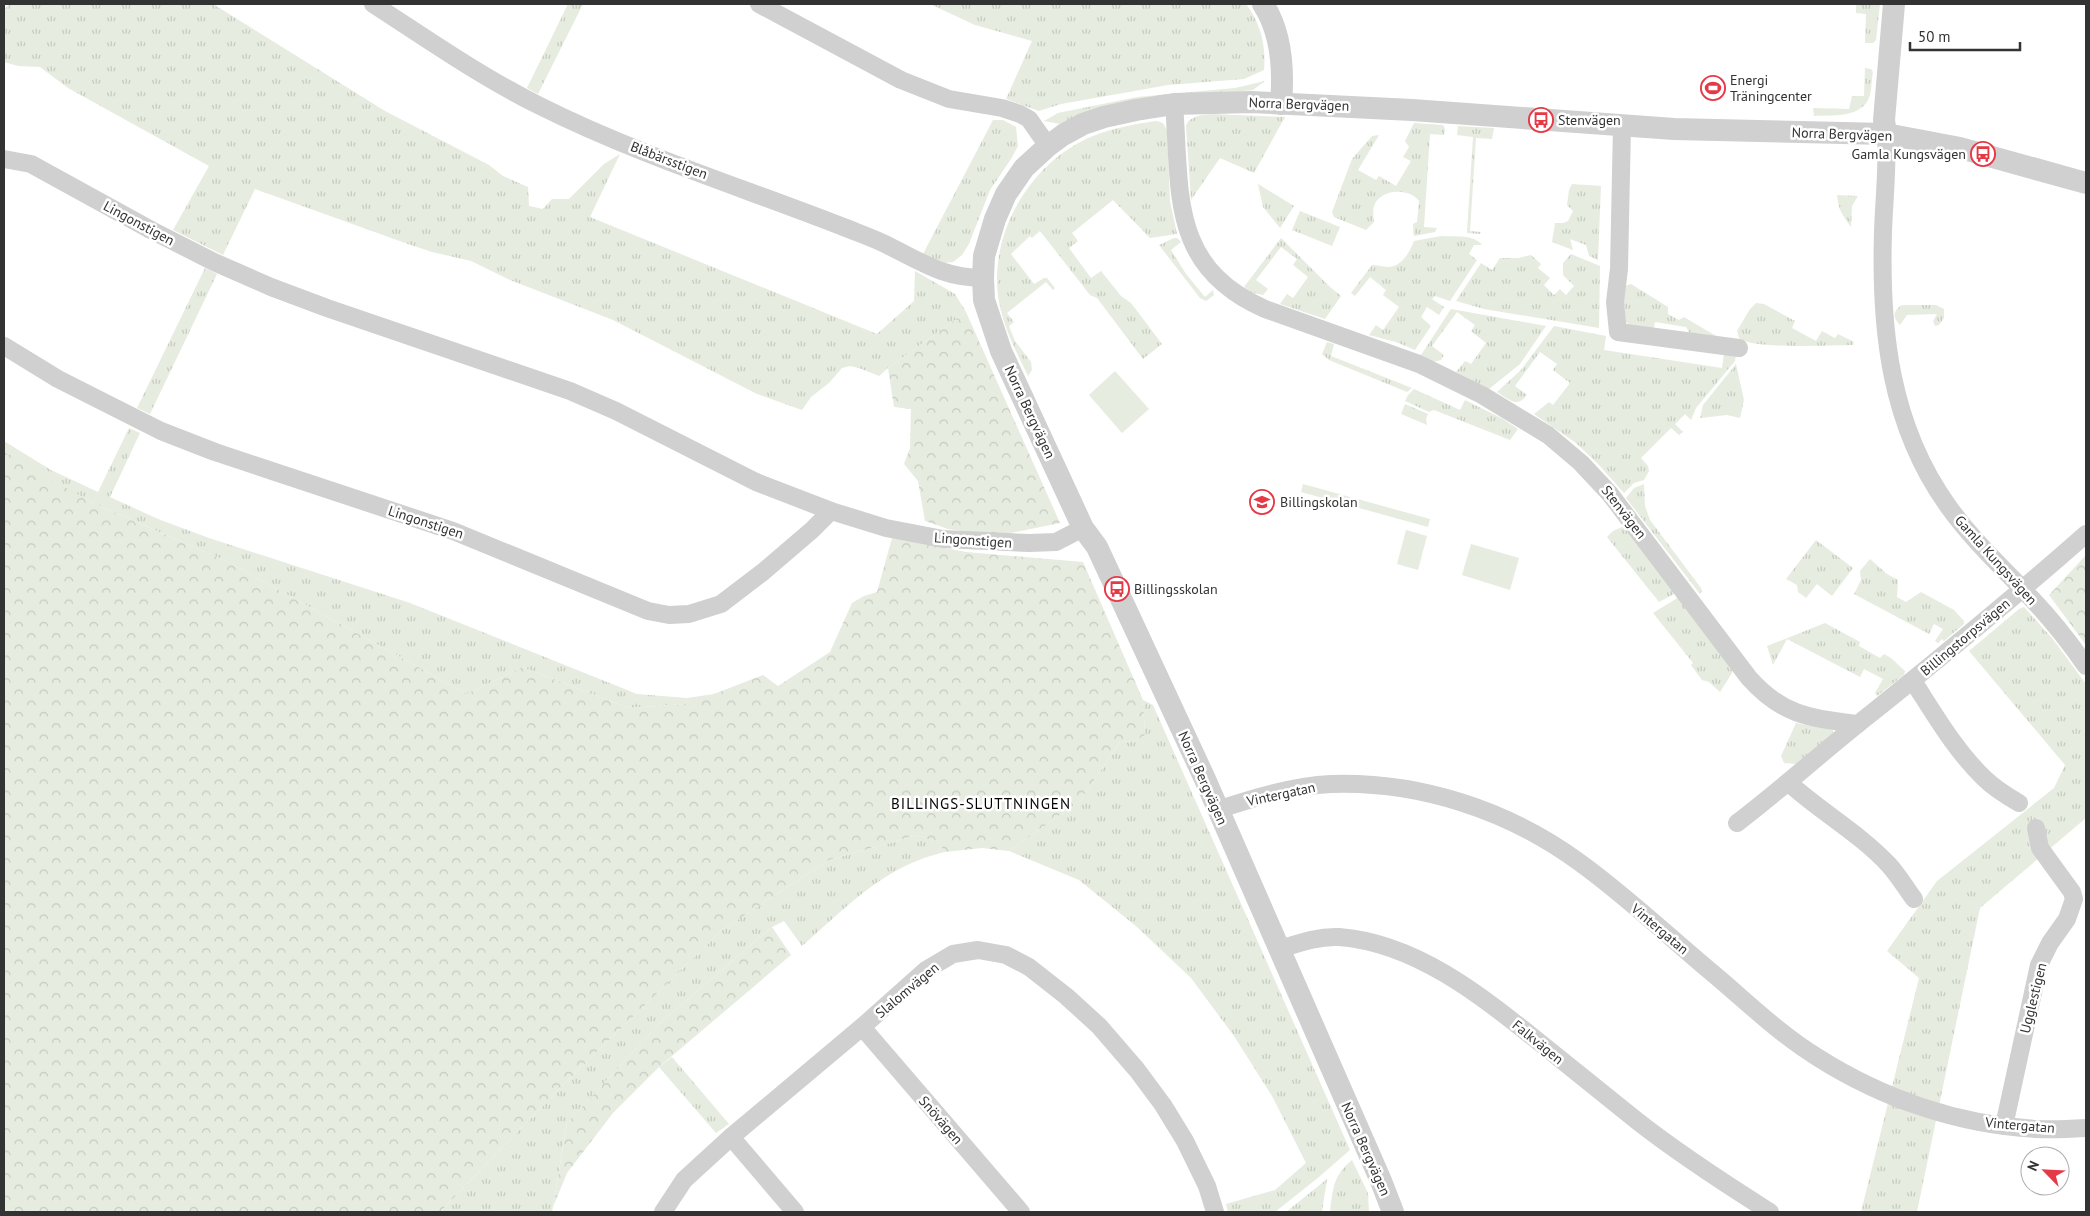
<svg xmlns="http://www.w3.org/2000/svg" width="2090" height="1216" viewBox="0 0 2090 1216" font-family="'PT Sans',sans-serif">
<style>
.grass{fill:url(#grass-tufts)}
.forest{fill:url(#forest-crowns)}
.pitch{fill:#e6ecdf}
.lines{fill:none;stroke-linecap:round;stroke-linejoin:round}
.minor{stroke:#d0d0d0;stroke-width:18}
.tertiary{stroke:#d0d0d0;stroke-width:22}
.labels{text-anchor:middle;stroke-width:5;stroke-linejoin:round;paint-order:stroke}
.poi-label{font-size:14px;fill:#333;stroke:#fff;text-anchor:start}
.street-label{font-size:14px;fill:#333;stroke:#fff}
.neighbourhood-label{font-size:15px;letter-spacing:1px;fill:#000;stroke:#fff}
</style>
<defs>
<pattern id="grass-tufts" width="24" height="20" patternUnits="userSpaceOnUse" patternTransform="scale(1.25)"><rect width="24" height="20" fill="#e6ecdf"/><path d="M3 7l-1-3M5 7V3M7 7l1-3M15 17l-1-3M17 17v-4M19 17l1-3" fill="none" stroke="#c6cbc0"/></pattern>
<pattern id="forest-crowns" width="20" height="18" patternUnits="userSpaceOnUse" patternTransform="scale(1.25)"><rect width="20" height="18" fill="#e6ecdf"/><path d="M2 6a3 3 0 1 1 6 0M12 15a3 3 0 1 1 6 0" fill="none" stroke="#c6cbc0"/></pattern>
</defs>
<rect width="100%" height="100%" fill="#fff"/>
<!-- grass -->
<g class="grass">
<path d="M9 4H213L385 111 489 165 503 176 528 187 529 206 543 209 552 199H569L604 164 620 154 590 217 877 334 914 301 915 271 955 294 966 312 888 368 879 376 859 368 850 366 842 368 829 383 811 397 802 410 757 394 613 320 510 280 471 261 432 252 408 244 255 189 223 255 173 230 209 166 68 88 40 67 18 66 4 62V10Z"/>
<path d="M568 4H583L538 94 527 88Z"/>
<path d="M930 4H1246C1261 24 1266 45 1264 70L1244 79 1168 85 1061 104 1039 111 1006 99 1032 41 975 25Z"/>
<path d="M1856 4H1880L1876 40 1873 43H1865L1866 14 1856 13Z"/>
<path d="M1865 68 1871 69 1873 72C1871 81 1872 92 1868 100 1859 118 1830 115 1814 116L1813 108 1849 109 1852 96H1864Z"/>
<path d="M1265 81 1253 90 1243 91 1060 124 1044 121 1058 113 1137 97 1235 88Z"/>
<path d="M1236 115 1285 117 1254 173 1220 158 1191 200 1186 126C1191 110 1222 115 1236 115Z"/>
<path d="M993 120H1003L1016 127 1018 146 1011 159 990 190 969 244 962 255 953 262 944 263 923 254Z"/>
<path d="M1156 121 1163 123 1167 130 1170 201 1177 234 1150 238 1113 200 1072 233 1078 241 1069 248 1091 278 1101 271 1121 296 1131 303 1162 344 1143 359 1097 298 1090 295 1040 231 1032 238 1030 236 1011 254 1034 284 1044 278H1047L1055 288 1053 290 1046 282 1007 313 1014 322 1009 326 1015 341 1031 362 1032 370 1028 376C1016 351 1004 328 999 302 987 234 1031 161 1093 136 1113 128 1135 124 1156 121Z"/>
<path d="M1414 123 1443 125 1445 129 1444 135 1430 134 1424 227 1437 228 1435 232 1414 236 1413 224 1417 222 1419 201C1410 188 1380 188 1374 206 1372 210 1374 217 1374 222L1366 230 1334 217 1332 212 1352 159 1372 136 1379 135 1358 170 1376 180 1379 176 1396 186 1411 161 1403 157 1409 147 1405 141Z"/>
<path d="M1458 126 1494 128 1492 139 1476 138 1470 231 1481 232 1480 234 1467 233 1473 137 1457 135Z"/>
<path d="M1258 184 1294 206 1280 228 1263 207Z"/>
<path d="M1572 184 1601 186 1598 260 1589 256 1586 245 1570 239 1573 250 1552 242 1555 223H1563L1568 221 1573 211 1567 205 1569 190Z"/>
<path d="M1837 195 1858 196 1852 206 1851 227C1843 216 1838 209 1837 195Z"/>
<path d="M1300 211 1340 227 1332 246 1292 230Z"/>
<path d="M1441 236C1454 237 1474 234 1482 245H1474L1469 254 1477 260 1450 301 1435 296 1432 299 1444 307 1439 315 1427 307 1421 317 1431 326 1415 350 1396 342 1369 335 1376 325 1383 330 1399 307 1383 295 1386 290 1370 277 1355 296 1351 293 1372 265C1378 265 1383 267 1389 267 1402 266 1410 252 1414 241Z"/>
<path d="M1174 238H1177L1181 242 1171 250 1186 274 1205 297 1213 290 1214 295 1206 301 1200 298 1159 245Z"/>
<path d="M1281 238 1329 286 1341 296 1325 319 1280 304 1287 294 1293 298 1308 277 1293 265 1297 259 1281 247 1256 280 1268 289 1263 295 1253 293 1244 287Z"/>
<path d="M1571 254 1600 266 1599 328 1484 309 1456 301 1481 263 1492 270 1500 258H1518L1531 255 1541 264 1538 268 1550 278 1544 285 1554 295 1560 289 1566 295 1574 286 1563 275V263Z"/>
<path d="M205 268 217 274 150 414 137 408Z"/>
<path d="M1631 284 1668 307V314L1679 320 1684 317 1716 336 1692 337 1686 327 1655 322 1654 328C1644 328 1634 330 1626 322L1622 287Z"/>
<path d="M1756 303 1764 304 1795 321 1792 328 1816 341 1822 331 1835 338 1838 334 1854 342 1853 345C1831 345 1753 350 1739 338L1737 331 1750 309Z"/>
<path d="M1902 305H1936L1944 309V318L1939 325 1935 326 1933 321 1937 314 1907 315 1900 325C1892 317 1893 311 1902 305Z"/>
<path d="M1451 309 1546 326 1520 364 1489 389 1456 372 1465 361 1471 364 1486 343 1471 331 1475 325 1457 312 1432 346 1444 355 1441 360 1433 362 1421 355Z"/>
<path d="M1554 326 1606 336 1604 350 1722 368 1724 353 1736 355 1735 361 1696 408 1691 420 1685 414 1675 424 1683 432 1679 435 1671 428 1641 458 1648 466 1649 471 1644 480 1634 483 1624 493 1599 465 1576 443 1534 414 1549 402 1553 405 1570 383 1553 370 1557 364 1540 352 1515 386 1527 395C1516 408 1510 400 1497 392L1521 370Z"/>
<path d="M1327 342 1334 344 1331 356 1412 388 1407 392 1329 360 1322 354Z"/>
<path d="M1736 364 1744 400 1740 418 1727 415 1700 418 1703 405Z"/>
<path d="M1414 389 1460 410 1465 400 1503 419 1518 429 1510 440 1434 410 1429 412 1405 401 1408 395Z"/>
<path d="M1405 404 1428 414 1426 419 1427 425 1401 414Z"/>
<path d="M129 428 140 433 110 497 158 519 209 538 410 603 637 694 687 698 685 704 629 708 522 667 467 694 228 562 93 503 4 454V441L51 470 98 492Z"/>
<path d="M1644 484 1645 506 1650 520 1701 588 1702 591 1700 594 1626 498 1634 488Z"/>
<path d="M1622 527 1626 529 1676 593 1659 602 1607 537 1613 531Z"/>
<path d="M1816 540 1853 568 1832 596 1817 584 1806 598 1798 592 1797 585 1786 579Z"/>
<path d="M1870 559 1887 574 1898 580 1897 597 1906 602 1921 592 1954 610 1964 621V624L1944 641 1942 639 1938 643 1935 641 1943 629 1934 624 1929 634 1854 594 1861 580 1860 571Z"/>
<path d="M1679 597 1732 670V673L1720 692 1709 682 1702 680 1691 665 1693 663 1653 613Z"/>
<path d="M2024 607 2052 638 2086 684V818L1980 908 1917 1212H1861L1919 978 1887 951 1937 881 2054 788 2065 765 1969 651 2019 609Z"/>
<path d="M1825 623 1860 642 1859 646 1880 658 1884 654 1891 658 1905 671 1904 675 1877 696 1875 693 1883 679 1864 669 1860 677 1787 639 1773 665 1767 646Z"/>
<path d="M1143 700 1153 705 1350 1150 1319 1177 1275 1212H1228L1226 1204 1275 1190 1306 1163 1272 1096 1234 1036 1191 978 1137 927 1079 880 1009 851 1080 801 1120 742 1135 741 1145 735Z"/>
<path d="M1796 723 1832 730 1833 732 1832 736 1796 764 1784 763 1781 756Z"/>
<path d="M917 835 940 843 945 852C885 865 847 907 802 946L784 921 772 927 660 1023 567 1123 552 1212H440L565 1083 722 930 829 860Z"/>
<path d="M672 1057 729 1124 716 1133 659 1067Z"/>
<path d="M1352 1160 1368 1193 1369 1212H1330C1333 1188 1333 1176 1352 1160Z"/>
<path d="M1327 1179 1322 1212H1286Z"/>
</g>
<!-- forest -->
<g class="forest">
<path d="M966 312 1060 523 996 536 948 529 925 521 918 481 904 464 910 448 911 409 894 407 888 368Z"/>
<path d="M5 453 93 503 228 562 467 694 522 667 629 708 685 704 687 698 714 694 763 675 778 686 830 652 852 603 864 596 877 592 892 538 966 552 1083 562 1143 700 1145 735 1135 741 1120 742 1080 801 1009 851 982 848 945 852 939 843 917 835 829 860 722 930 565 1083 440 1212H4Z"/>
<path d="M2086 555V645L2049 595Z"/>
<path d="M772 927 791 955 659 1067 613 1113 567 1173 553 1207 567 1123 660 1023Z"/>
</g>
<!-- pitch -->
<g class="pitch">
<path d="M1115 371 1149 409 1122 433 1089 395Z"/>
<path d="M1303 484 1430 519 1428 527 1301 492Z"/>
<path d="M1406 530 1427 536 1418 570 1397 564Z"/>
<path d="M1471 544 1519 558 1510 590 1462 575Z"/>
</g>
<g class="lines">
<!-- minor -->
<g class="minor">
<path d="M373 4C427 39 481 77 540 106 638 155 744 188 846 228 861 234 876 239 891 247 925 264 943 277 983 278"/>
<path d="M759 4 901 80 949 99 1002 108 1020 114 1029 119 1048 146"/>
<path d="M1174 104C1181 193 1169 267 1265 309L1419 364 1482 395 1548 435 1581 463 1610 494 1749 678C1783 716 1810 718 1858 724"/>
<path d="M1622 126 1619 269 1615 302 1618 332 1739 348"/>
<path d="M1886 134C1888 167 1884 200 1883 232 1880 330 1890 425 1948 506 1973 541 2003 568 2032 599 2051 619 2070 643 2086 666"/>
<path d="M4 159 31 164 151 230 214 262 271 287 327 308 570 391 616 411 756 482 831 511 886 528 943 539 1029 543 1056 542 1083 528"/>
<path d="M4 346 58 379 161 431 215 452 453 531 648 611 669 615 689 614 721 604 763 572 812 530 831 511"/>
<path d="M1913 681C1935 715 1955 750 1984 778 1994 788 2007 796 2019 803"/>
<path d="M1789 783C1821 812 1859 833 1889 865 1898 875 1906 888 1914 899"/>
<path d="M1217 810C1254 798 1292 786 1331 784 1419 781 1508 810 1579 862 1625 895 1667 935 1710 971 1745 1000 1778 1033 1817 1057 1883 1099 1959 1125 2037 1129 2054 1130 2070 1129 2086 1128"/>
<path d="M1737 823C1784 787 1827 748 1873 712 1945 654 2017 595 2086 534"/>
<path d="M1280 949C1299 943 1318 936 1339 937 1418 943 1485 999 1544 1046 1575 1071 1605 1095 1636 1120 1679 1154 1724 1183 1770 1212"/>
<path d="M862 1027 1021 1212"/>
<path d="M2004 1126 2039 965 2050 943 2067 919 2074 899 2072 892 2040 848 2036 828"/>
<path d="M731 1137 795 1212"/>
<path d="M663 1212 684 1180 731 1137 862 1027 926 970 953 954 978 950 1006 955 1029 967 1066 996 1099 1026 1137 1070 1163 1105 1185 1141 1207 1186 1215 1212"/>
</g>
<!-- tertiary -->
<g class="tertiary">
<path d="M1263 4C1282 33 1284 69 1281 104"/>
<path d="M1886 134 1884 120 1894 4"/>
<path d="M1393 1212 1381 1181 1204 777 1097 547 1083 528 1001 351 984 300 983 278 984 256 995 219 1006 194 1024 168 1048 146 1063 135 1083 124 1104 117 1136 110 1174 104 1251 102 1412 110 1674 129 1886 134 1960 148 2086 183"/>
</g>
</g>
<!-- icons -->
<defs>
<symbol id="stadium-ring" viewBox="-11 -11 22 22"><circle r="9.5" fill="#fff" stroke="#e63946" stroke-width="1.5"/><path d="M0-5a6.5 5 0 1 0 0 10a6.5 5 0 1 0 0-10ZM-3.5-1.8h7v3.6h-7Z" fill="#e63946"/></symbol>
<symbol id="bus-ring" viewBox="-11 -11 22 22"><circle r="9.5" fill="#fff" stroke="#e63946" stroke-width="1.5"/><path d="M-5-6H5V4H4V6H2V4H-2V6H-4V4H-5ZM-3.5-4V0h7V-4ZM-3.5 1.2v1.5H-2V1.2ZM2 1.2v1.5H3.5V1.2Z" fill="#e63946"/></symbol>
<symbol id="school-ring" viewBox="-11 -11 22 22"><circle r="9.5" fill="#fff" stroke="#e63946" stroke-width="1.5"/><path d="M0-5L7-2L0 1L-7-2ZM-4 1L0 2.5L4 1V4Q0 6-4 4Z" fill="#e63946"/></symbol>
</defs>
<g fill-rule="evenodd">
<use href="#stadium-ring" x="1699" y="74" width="28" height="28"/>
<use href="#bus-ring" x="1527" y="106" width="28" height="28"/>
<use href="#bus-ring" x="1969" y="140" width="28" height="28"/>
<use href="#school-ring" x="1248" y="488" width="28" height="28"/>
<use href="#bus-ring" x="1103" y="575" width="28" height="28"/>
</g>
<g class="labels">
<!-- poi labels -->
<g class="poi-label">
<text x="1730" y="85">Energi<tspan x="1730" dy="16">Träningcenter</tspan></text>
<text x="1558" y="125">Stenvägen</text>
<text x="1966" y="159" text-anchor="end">Gamla Kungsvägen</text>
<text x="1280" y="507">Billingskolan</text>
<text x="1134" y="594">Billingsskolan</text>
</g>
<!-- street labels -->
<g class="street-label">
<text transform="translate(1299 104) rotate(2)" y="5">Norra Bergvägen</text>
<text transform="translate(1842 134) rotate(2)" y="5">Norra Bergvägen</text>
<text transform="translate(669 160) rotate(21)" y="5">Blåbärsstigen</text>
<text transform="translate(139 223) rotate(28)" y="5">Lingonstigen</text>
<text transform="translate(1030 412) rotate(65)" y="5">Norra Bergvägen</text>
<text transform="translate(1624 512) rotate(52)" y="5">Stenvägen</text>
<text transform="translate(426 522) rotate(18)" y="5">Lingonstigen</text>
<text transform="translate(973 540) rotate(4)" y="5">Lingonstigen</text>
<text transform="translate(1996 560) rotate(48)" y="5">Gamla Kungsvägen</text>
<text transform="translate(1965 637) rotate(-40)" y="5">Billingstorpsvägen</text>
<text transform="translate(1203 778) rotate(66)" y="5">Norra Bergvägen</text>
<text transform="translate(1281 794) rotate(-12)" y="5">Vintergatan</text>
<text transform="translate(1660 929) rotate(40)" y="5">Vintergatan</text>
<text transform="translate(907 990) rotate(-40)" y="5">Slalomvägen</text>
<text transform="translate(2033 998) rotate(-76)" y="5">Ugglestigen</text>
<text transform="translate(1538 1042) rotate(39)" y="5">Falkvägen</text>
<text transform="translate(941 1120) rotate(49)" y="5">Snövägen</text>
<text transform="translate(2020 1125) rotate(5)" y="5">Vintergatan</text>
<text transform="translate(1366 1149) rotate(66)" y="5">Norra Bergvägen</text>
</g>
<!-- neighbourhood labels -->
<g class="neighbourhood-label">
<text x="981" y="809">BILLINGS-SLUTTNINGEN</text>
</g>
</g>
<!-- border -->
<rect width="2090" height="1216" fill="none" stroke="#333333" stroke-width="10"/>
<!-- north arrow -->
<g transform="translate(2045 1171) rotate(294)"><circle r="24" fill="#ffffff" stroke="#adadad"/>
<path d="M0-4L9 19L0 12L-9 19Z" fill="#e63946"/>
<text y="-8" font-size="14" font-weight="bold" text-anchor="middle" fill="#333333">N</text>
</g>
<!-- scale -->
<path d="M1910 42v8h110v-8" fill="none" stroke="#333333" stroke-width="2.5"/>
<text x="1918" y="42" font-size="15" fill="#333333" stroke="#ffffff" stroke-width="4" paint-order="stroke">50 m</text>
</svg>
